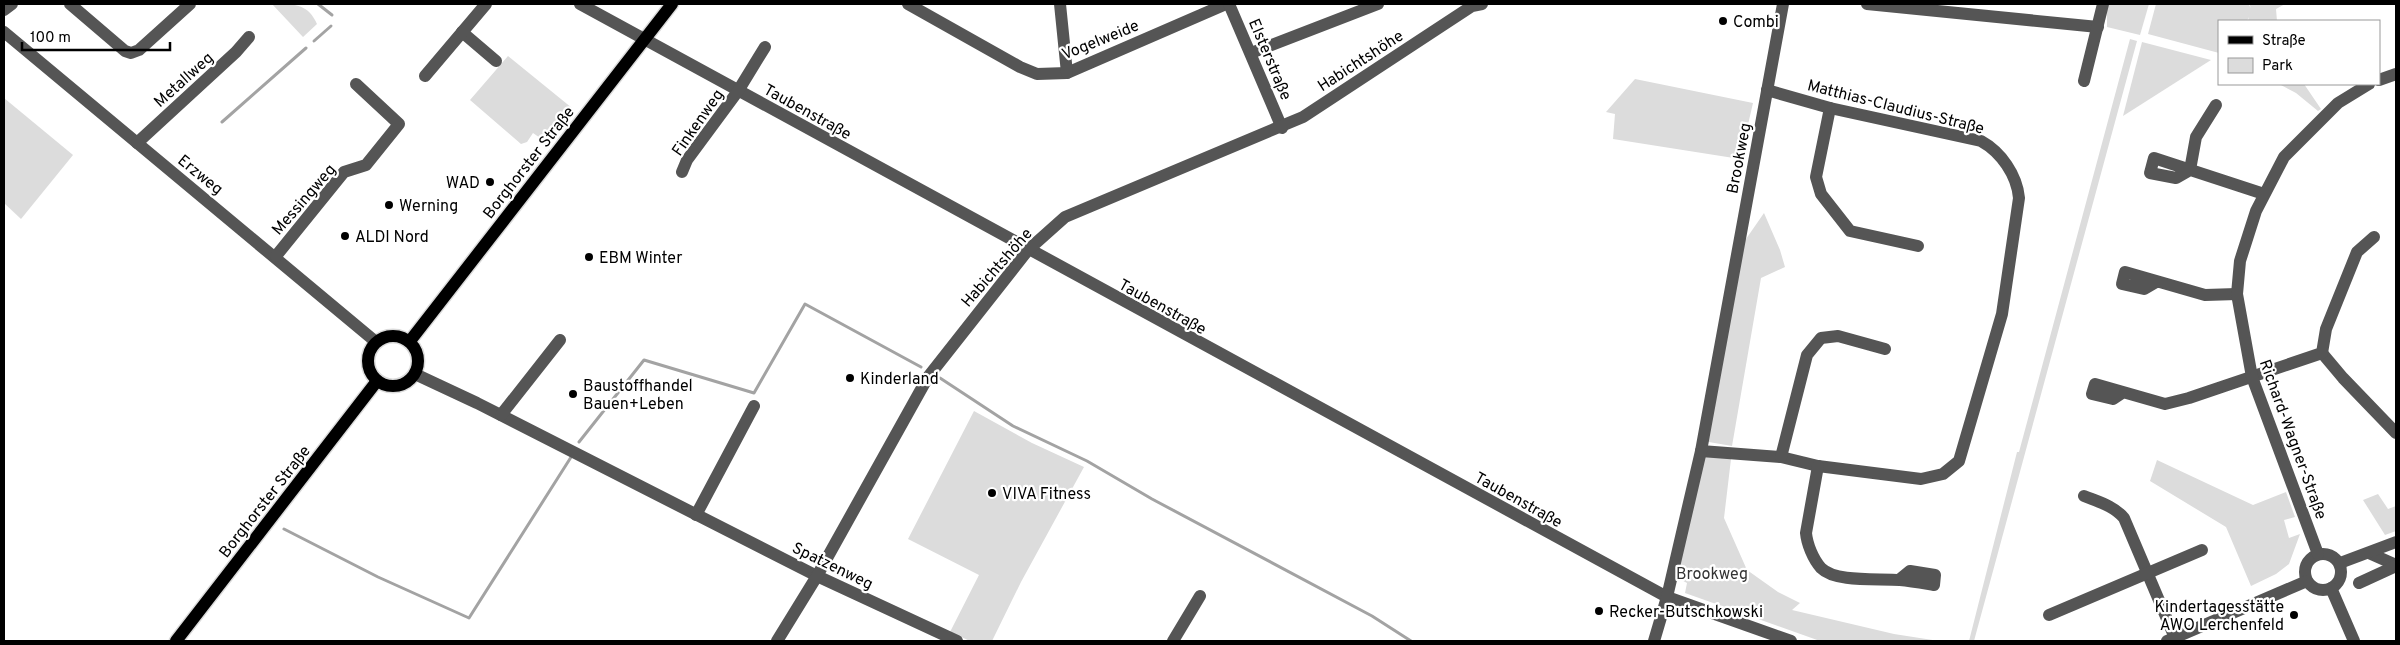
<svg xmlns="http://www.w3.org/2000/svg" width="2400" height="645" viewBox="0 0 2400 645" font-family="Overpass,sans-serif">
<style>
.green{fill:#dcdcdc}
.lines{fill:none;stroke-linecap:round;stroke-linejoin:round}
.stream{stroke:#a3a3a3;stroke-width:3}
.major-casing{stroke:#dbdbdb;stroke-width:15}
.minor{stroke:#555;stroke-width:12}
.major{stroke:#000;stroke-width:12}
.poi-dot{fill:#000;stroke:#fff;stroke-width:2}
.labels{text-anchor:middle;stroke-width:4.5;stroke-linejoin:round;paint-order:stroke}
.poi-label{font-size:16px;fill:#000;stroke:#fff;text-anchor:start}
.street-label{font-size:16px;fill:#000;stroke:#fff}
.park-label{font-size:16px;fill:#333;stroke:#fff}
</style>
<rect width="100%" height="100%" fill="#fff"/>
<!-- green -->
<g class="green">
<path d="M272 4C293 4 308 3 317 24L303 37Z"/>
<path d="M2107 4H2149L2140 35 2107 27Z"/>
<path d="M2156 4H2248L2251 8 2249 4H2285L2276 9 2277 21H2248L2249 17 2247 21H2219V53L2148 34Z"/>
<path d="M2130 39 2137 41 1974 641H1969L2017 452H2019Z"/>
<path d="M2142 42 2211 60 2123 116Z"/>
<path d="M508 56 572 108 546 142 533 133 527 142 521 144 470 100Z"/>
<path d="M1635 79 1753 103 1740 159 1613 139 1615 114 1606 112Z"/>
<path d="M2279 84H2304L2321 109 2318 111 2296 93Z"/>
<path d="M4 98 73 155 21 219 4 203Z"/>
<path d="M1764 213 1780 250 1785 267 1761 278 1732 446 1703 441 1737 252Z"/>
<path d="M974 411 1032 443 1084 467 1021 582 992 641H970L950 632 979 575 908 539Z"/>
<path d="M1701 451 1731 459 1724 518 1747 570 1778 592 1800 603 1792 610 1894 634 1939 641H1820L1685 593 1687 583 1672 575Z"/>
<path d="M2157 460 2253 505 2286 492 2295 517 2284 520 2289 538 2300 534 2289 564 2276 574 2251 586 2226 527 2150 481Z"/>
<path d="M2378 494 2388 509 2396 506V531L2385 535 2363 500Z"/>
</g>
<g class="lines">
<!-- stream -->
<g class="stream">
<path d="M318 4 332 15"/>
<path d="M314 41 331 26"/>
<path d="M222 122 306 48"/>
<path d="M940 378 1013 426 1087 461 1152 499 1372 616 1411 641"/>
<path d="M579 442 644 360 754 393 805 304 921 367"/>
<path d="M284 529 378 577 469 618 573 454"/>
</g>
<defs>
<g id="major">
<circle cx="393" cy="361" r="25"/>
<path d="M410 341 672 4"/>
<path d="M176 641 377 381"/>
</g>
</defs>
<!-- major casing -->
<use href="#major" class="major-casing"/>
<!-- minor -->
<g class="minor">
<path d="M70 4 125 51 131 53 139 50 190 4"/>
<path d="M580 4 1667 597 1791 641"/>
<path d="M908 4 1020 67 1037 74 1067 73 1226 4"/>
<path d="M1060 4 1067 73"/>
<path d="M1229 4 1282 128"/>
<path d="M1867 4 2098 27"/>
<path d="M4 10 12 4"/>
<path d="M4 32 376 342"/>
<path d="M462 32 496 61"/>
<path d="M1251 53 1378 4"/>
<path d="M425 76 486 4"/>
<path d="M2379 80 2396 74"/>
<path d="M2084 81 2103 4"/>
<path d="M2216 105 2196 137 2190 170 2176 178 2150 173 2154 158 2264 194"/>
<path d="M1830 108 1816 177 1821 194 1850 231 1918 246"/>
<path d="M137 143 236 52 249 37"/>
<path d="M682 172 687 160 738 91 765 47"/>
<path d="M276 256 344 172 366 165 399 124 356 84"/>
<path d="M2156 282 2144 289 2122 284 2125 272 2205 295 2237 294"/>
<path d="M2322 353 2343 378 2396 433"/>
<path d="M415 374 477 403 817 576 957 641"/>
<path d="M2122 393 2113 399 2092 394 2095 384 2165 404 2189 398 2322 353 2326 329 2357 252 2374 237"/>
<path d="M501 415 560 340"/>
<path d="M1701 451 1781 457 1818 466 1921 479 1943 474 1959 461 2002 314 2019 198C2017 175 2001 152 1981 141L1830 108 1767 90"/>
<path d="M1781 457 1807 355 1821 338 1838 336 1885 349"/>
<path d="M1818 466 1806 533C1807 544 1813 559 1821 568 1836 583 1879 578 1900 580 1911 581 1922 583 1934 585L1935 575 1910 571 1899 580"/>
<path d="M2084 496C2099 502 2114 506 2124 518L2175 638"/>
<path d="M696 515 754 406"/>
<path d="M2369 553 2396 565"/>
<circle cx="2323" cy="572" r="18"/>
<path d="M2318 554 2252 377 2237 294 2240 261 2256 211 2284 157 2338 103 2369 84"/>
<path d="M2340 563 2396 542"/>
<path d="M2359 583 2396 566"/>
<path d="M2331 588 2354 641"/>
<path d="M2049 615 2202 550"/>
<path d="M777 641 817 576 928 377 1028 250 1065 217 1303 117 1472 6 1482 4"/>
<path d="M1173 641 1200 596"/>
<path d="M1654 641 1667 597 1701 451 1783 4"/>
<path d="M2167 641 2307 581"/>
</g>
<!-- major -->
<use href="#major" class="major"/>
</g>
<!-- markers -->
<g class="poi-dot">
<circle cx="1723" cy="21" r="5"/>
<circle cx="490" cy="182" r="5"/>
<circle cx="389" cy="205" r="5"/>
<circle cx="345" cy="236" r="5"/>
<circle cx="589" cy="257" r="5"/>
<circle cx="850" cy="378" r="5"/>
<circle cx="573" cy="394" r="5"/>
<circle cx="992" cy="493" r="5"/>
<circle cx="1599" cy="611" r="5"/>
<circle cx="2294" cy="615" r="5"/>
</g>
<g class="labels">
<!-- poi labels -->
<g class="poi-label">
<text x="1733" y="27">Combi</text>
<text x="480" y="188" text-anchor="end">WAD</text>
<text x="399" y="211">Werning</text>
<text x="355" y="242">ALDI Nord</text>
<text x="599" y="263">EBM Winter</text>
<text x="860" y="384">Kinderland</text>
<text x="583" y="391">Baustoffhandel<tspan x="583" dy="18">Bauen+Leben</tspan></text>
<text x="1002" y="499">VIVA Fitness</text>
<text x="2284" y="612" text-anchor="end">Kindertagesstätte<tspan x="2284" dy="18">AWO Lerchenfeld</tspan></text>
<text x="1609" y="617">Recker-Butschkowski</text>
</g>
<!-- street labels -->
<g class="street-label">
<text transform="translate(1100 39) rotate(-22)" y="6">Vogelweide</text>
<text transform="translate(1271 59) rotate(67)" y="6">Elsterstraße</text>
<text transform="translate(1360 60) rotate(-33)" y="6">Habichtshöhe</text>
<text transform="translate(183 79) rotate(-42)" y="6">Metallweg</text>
<text transform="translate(1896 106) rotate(14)" y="6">Matthias-Claudius-Straße</text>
<text transform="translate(808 111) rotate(29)" y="6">Taubenstraße</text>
<text transform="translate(697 122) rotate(-55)" y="6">Finkenweg</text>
<text transform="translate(1738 158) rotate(-79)" y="6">Brookweg</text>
<text transform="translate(528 162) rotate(-52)" y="6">Borghorster Straße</text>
<text transform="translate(201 174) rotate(39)" y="6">Erzweg</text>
<text transform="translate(303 199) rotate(-49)" y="6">Messingweg</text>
<text transform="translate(996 267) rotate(-49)" y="6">Habichtshöhe</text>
<text transform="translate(1163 306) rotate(29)" y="6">Taubenstraße</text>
<text transform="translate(2294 439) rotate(70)" y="6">Richard-Wagner-Straße</text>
<text transform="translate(1519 499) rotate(29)" y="6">Taubenstraße</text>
<text transform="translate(264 501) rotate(-52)" y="6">Borghorster Straße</text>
<text transform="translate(833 565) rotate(26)" y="6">Spatzenweg</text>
</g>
<!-- park labels -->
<g class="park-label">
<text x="1712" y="579">Brookweg</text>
</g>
</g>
<!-- border -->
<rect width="2400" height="645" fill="none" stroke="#000000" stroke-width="10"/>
<!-- legend -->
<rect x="2218" y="20" width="162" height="65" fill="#ffffff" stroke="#999999"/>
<rect x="2228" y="36" width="25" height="8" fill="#000000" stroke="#999999"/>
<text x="2262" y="45" font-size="15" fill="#000000">Straße</text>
<rect x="2228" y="58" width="25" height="15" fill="#dcdcdc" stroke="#999999"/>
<text x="2262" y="70" font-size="15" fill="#000000">Park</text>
<!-- scale -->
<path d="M22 42v8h148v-8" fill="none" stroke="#000000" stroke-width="2.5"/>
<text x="30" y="42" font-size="15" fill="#000000" stroke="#ffffff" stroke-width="4" paint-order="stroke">100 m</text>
</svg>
